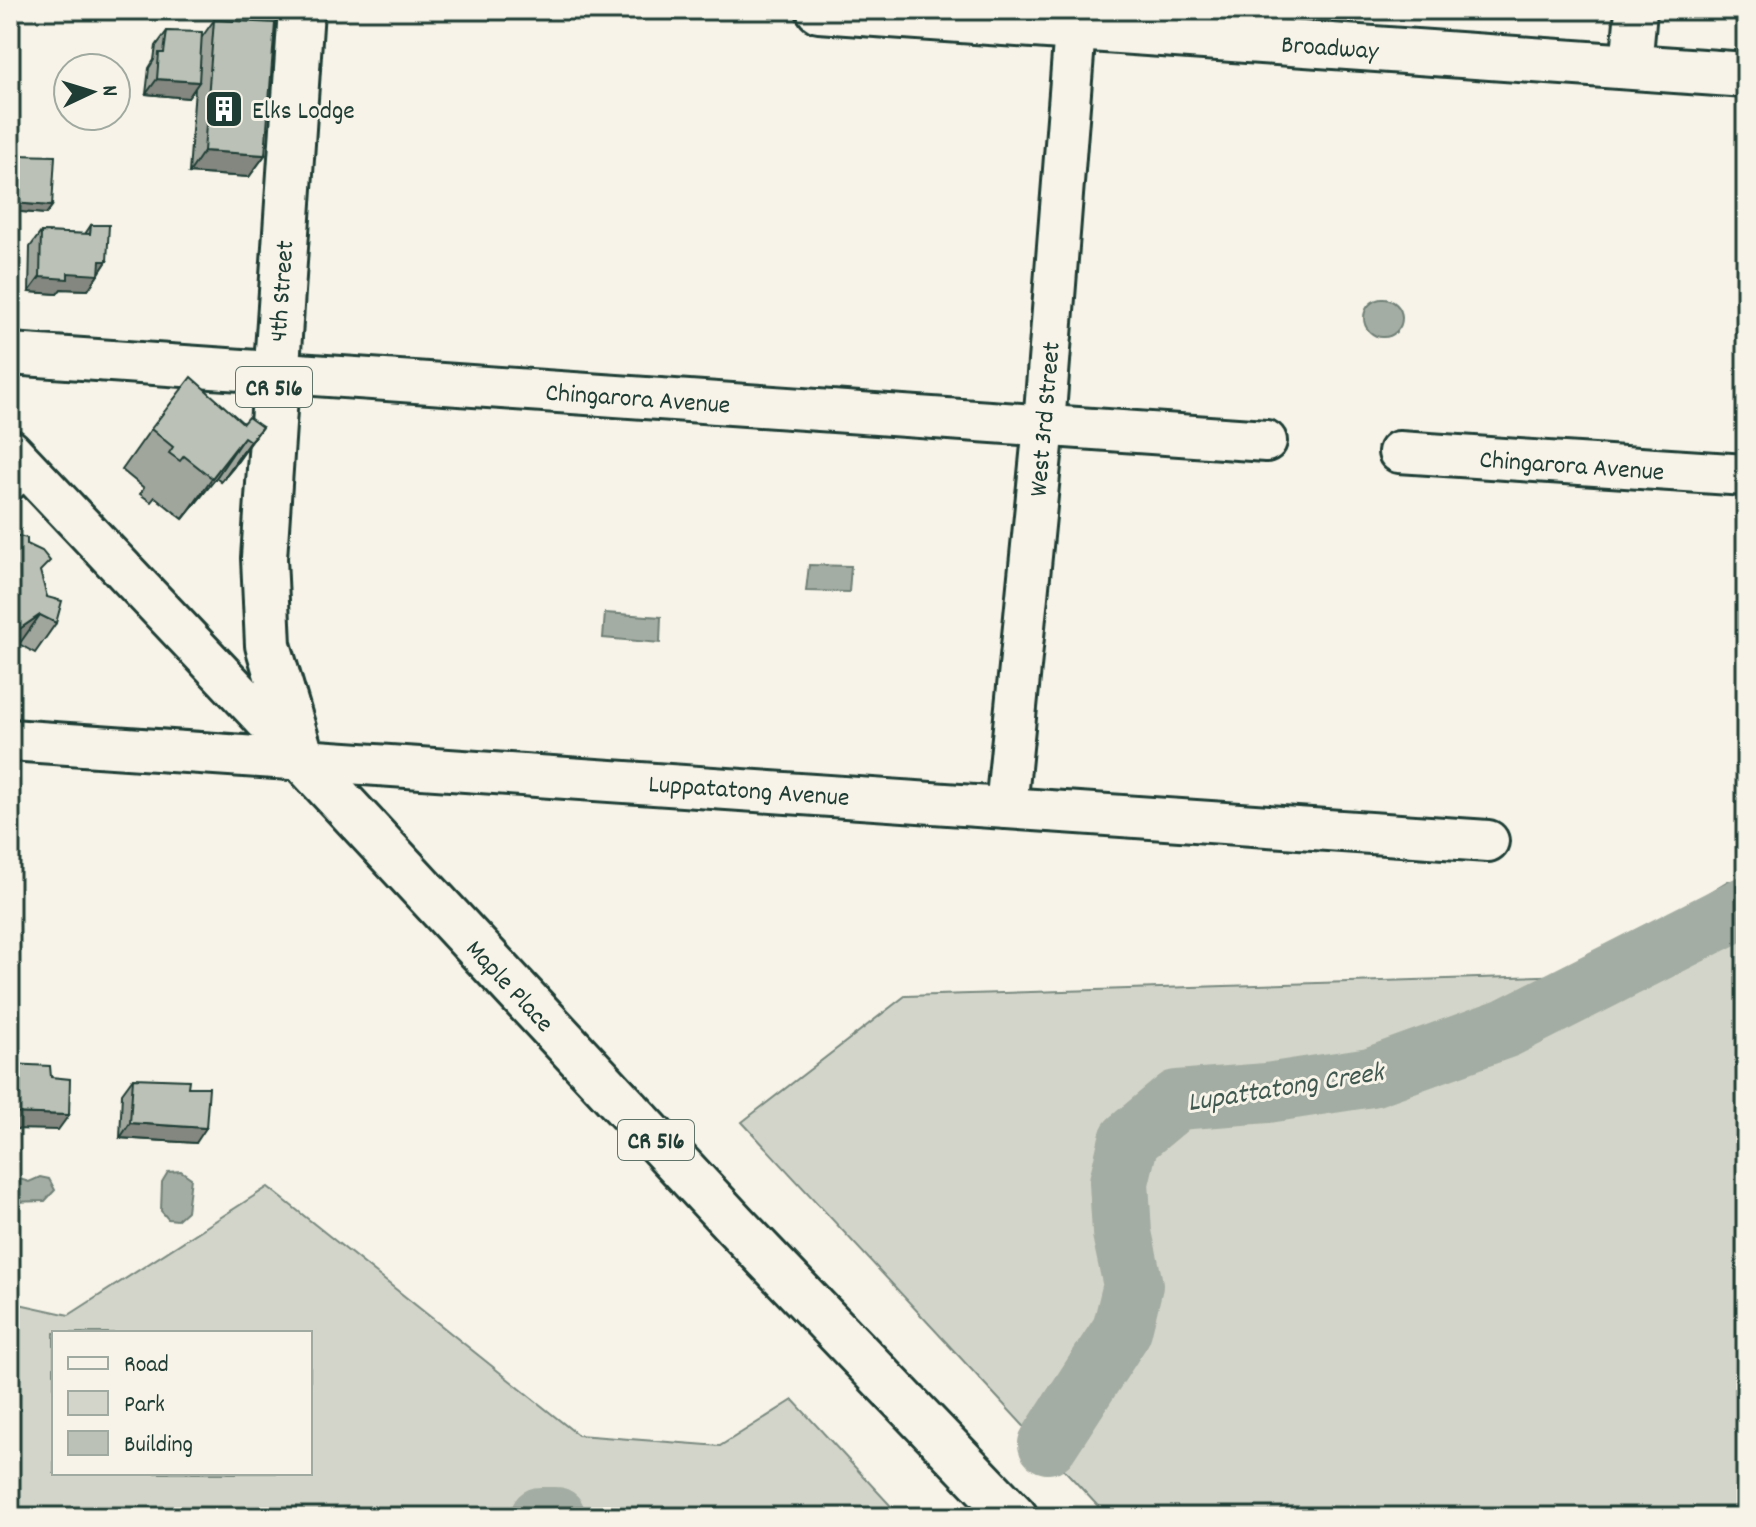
<svg xmlns="http://www.w3.org/2000/svg" width="1756" height="1527" viewBox="0 0 1756 1527" font-family="Dekko,sans-serif">
<style>
.green{fill:#d3d5ca;stroke:#79897f;stroke-width:2;fill-rule:evenodd}
.water{fill:#a4ada3;stroke:#6f8077;stroke-width:2}
.lines{fill:none;stroke-linecap:round;stroke-linejoin:round}
.river{stroke:#a4ada3;stroke-width:60}
.service-casing{stroke:#1f3d34;stroke-width:26}
.minor-casing{stroke:#1f3d34;stroke-width:46}
.secondary-casing{stroke:#1f3d34;stroke-width:50}
.primary-casing{stroke:#1f3d34;stroke-width:50}
.service{stroke:#f7f3e8;stroke-width:20}
.minor{stroke:#f7f3e8;stroke-width:40}
.secondary{stroke:#f7f3e8;stroke-width:44}
.primary{stroke:#f7f3e8;stroke-width:44}
.wall{fill:#a1a69d;stroke:#1f3d34;stroke-width:2}
.shaded-wall{fill:#83877f;stroke:#1f3d34;stroke-width:2}
.building{fill:#bbc1b6;stroke:#1f3d34;stroke-width:2}
.labels{text-anchor:middle;stroke-width:6;stroke-linejoin:round;paint-order:stroke}
.shield{fill:#f7f3e8;stroke:#60746a;stroke-width:2}
.shield-label{font-size:24px;font-weight:bold;fill:#1f3d34}
.street-label{font-size:26px;fill:#1f3d34;stroke:#f7f3e8}
.poi-label{font-size:26px;fill:#1f3d34;stroke:#f7f3e8;text-anchor:start}
.water-label{font-size:28px;font-style:italic;fill:#405950;stroke:#f7f3e8}
</style>
<rect width="100%" height="100%" fill="#f7f3e8"/>
<filter id="ink" filterUnits="userSpaceOnUse"><feTurbulence type="fractalNoise" baseFrequency=".0125" numOctaves="2"/><feDisplacementMap in="SourceGraphic" scale="16" xChannelSelector="R" yChannelSelector="G"/><feConvolveMatrix kernelMatrix="1 2 1 2 8 2 1 2 1" color-interpolation-filters="sRGB"/></filter>
<g filter="url(#ink)">
<!-- green -->
<g class="green">
<path d="M1728 881H1746V1517H1108L742 1122 905 996 1573 975Z"/>
<path d="M268 1187 578 1435 720 1446 793 1400 901 1517H10V1302L69 1315ZM54 1333H310V1473H54Z"/>
</g>
<!-- water -->
<g class="water">
<circle cx="1383" cy="318" r="19"/>
<path d="M809 565 851 566 849 592 806 591Z"/>
<path d="M605 613 661 617 660 643 603 638Z"/>
<path d="M181 1171 191 1178 187 1211 177 1220 168 1219 161 1211 162 1182 168 1172Z"/>
<path d="M10 1176 29 1182 40 1177 49 1179 55 1190 45 1201 10 1202Z"/>
</g>
<g class="lines">
<!-- river -->
<g class="river">
<path d="M1048 1444 1122 1330 1133 1285 1122 1233 1119 1182 1129 1140 1177 1100 1267 1093 1371 1077 1506 1028 1746 906"/>
<path d="M540 1517H556"/>
</g>
<defs>
<path id="service" d="M10 492 32 473"/>
<g id="minor">
<path d="M1631 67 1636 10"/>
<path d="M10 354 1266 441"/>
<path d="M10 450 302 759"/>
<path d="M1399 452 1746 475"/>
<path d="M10 740 1488 841"/>
<path d="M1006 808 1044 425 1075 29"/>
</g>
<path id="secondary" d="M819 10 1746 75"/>
<path id="primary" d="M301 10 264 558 268 645 302 759 736 1226 1015 1517"/>
</defs>
<!-- service casing -->
<use href="#service" class="service-casing"/>
<!-- minor casing -->
<use href="#minor" class="minor-casing"/>
<!-- secondary casing -->
<use href="#secondary" class="secondary-casing"/>
<!-- primary casing -->
<use href="#primary" class="primary-casing"/>
<!-- service -->
<use href="#service" class="service"/>
<!-- minor -->
<use href="#minor" class="minor"/>
<!-- secondary -->
<use href="#secondary" class="secondary"/>
<!-- primary -->
<use href="#primary" class="primary"/>
</g>
<!-- wall -->
<g class="wall">
<path d="M214 20 265 155 249 177 189 173 195 88 188 98 146 94 149 68 154 60 156 46 167 31 202 37Z"/>
<path d="M16 155 52 206 46 214 10 211V163Z"/>
<path d="M91 225 107 261 88 290 61 289 57 294 29 292 30 247 41 232 85 234Z"/>
<path d="M243 423 262 427 233 468 221 482 216 478 183 519 155 497 151 502 140 494 144 488 122 470 151 429Z"/>
<path d="M27 544 40 574 47 597 56 623 35 653 19 644 10 658Z"/>
<path d="M133 1078 188 1087 196 1143 120 1138 122 1093Z"/>
</g>
<!-- shaded-wall -->
<g class="shaded-wall">
<path d="M157 79 199 82 188 98 146 94Z"/>
<path d="M204 151 265 155 249 177 189 173Z"/>
<path d="M13 203 52 206 46 214 10 211V207Z"/>
<path d="M100 261H107L88 290 61 289 57 294 29 292 40 277 68 273Z"/>
<path d="M262 427 233 468 221 482 250 441Z"/>
<path d="M244 437 216 478 183 519 212 478Z"/>
<path d="M40 615 20 643 10 658V642L18 630Z"/>
<path d="M10 1113 69 1115 58 1130 10 1129Z"/>
<path d="M130 1123 206 1128 196 1143 120 1138Z"/>
</g>
<!-- building -->
<g class="building">
<path d="M214 20 275 23 265 155 204 151Z"/>
<path d="M167 31 202 32 199 82 157 79 159 53H164Z"/>
<path d="M16 155 55 156 52 206 13 203Z"/>
<path d="M91 225H109L107 261H100L99 275 68 273V279L40 277 41 232 90 234Z"/>
<path d="M191 377 243 423 248 417 262 427 250 441 244 437 212 478 184 456 180 461 169 453 173 447 151 429Z"/>
<path d="M10 534 27 538V544L42 551 50 561 40 571 47 597 62 601 56 623 40 615 18 630 20 643H10Z"/>
<path d="M10 1064 50 1066 51 1077 70 1079 69 1115 10 1113Z"/>
<path d="M133 1078 189 1080 188 1087H209L206 1128 130 1123Z"/>
</g>
</g>
<!-- icons -->
<defs>
<symbol id="building-square" viewBox="-11 -11 22 22"><rect x="-9" y="-9" width="18" height="18" rx="4" fill="#1f3d34" stroke="#f7f3e8"/><path d="M-4-6H4V6H1V3H-1V6H-4ZM-2.5-4.3h1.7v1.8h-1.7ZM.8-4.3h1.7v1.8H.8ZM-2.5-1h1.7V.8h-1.7ZM.8-1h1.7V.8H.8Z" fill="#fff"/></symbol>
</defs>
<g fill-rule="evenodd">
<use href="#building-square" x="202" y="87" width="44" height="44"/>
</g>
<g class="labels">
<!-- shield labels -->
<g class="shield">
<rect x="236" y="367" width="76" height="40" rx="6"/>
<rect x="618" y="1120" width="76" height="40" rx="6"/>
</g>
<g class="shield-label">
<text x="274" y="395">CR 516</text>
<text x="656" y="1148">CR 516</text>
</g>
<!-- street labels -->
<g class="street-label">
<text transform="translate(1330 46) rotate(4)" y="9">Broadway</text>
<text transform="translate(280 291) rotate(-86)" y="9">4th Street</text>
<text transform="translate(638 397) rotate(4)" y="9">Chingarora Avenue</text>
<text transform="translate(1043 419) rotate(-85)" y="9">West 3rd Street</text>
<text transform="translate(1572 464) rotate(4)" y="9">Chingarora Avenue</text>
<text transform="translate(749 789) rotate(4)" y="9">Luppatatong Avenue</text>
<text transform="translate(511 985) rotate(47)" y="9">Maple Place</text>
</g>
<!-- poi labels -->
<g class="poi-label">
<text x="252" y="118">Elks Lodge</text>
</g>
<!-- water labels -->
<g class="water-label">
<text transform="translate(1285 1085) rotate(-9)" y="10">Lupattatong Creek</text>
</g>
</g>
<!-- margin -->
<rect width="1756" height="1527" fill="none" stroke="#f7f3e8" stroke-width="40"/>
<rect x="20" y="20" width="1716" height="1487" fill="none" stroke="#1f3d34" stroke-width="3" filter="url(#ink)"/>
<!-- legend -->
<rect x="52" y="1331" width="260" height="144" fill="#f7f3e8" stroke="#a1aaa0" stroke-width="2"/>
<rect x="68" y="1357" width="40" height="12" fill="#f7f3e8" stroke="#a1aaa0" stroke-width="2"/>
<text x="124" y="1371" font-size="24" fill="#1f3d34">Road</text>
<rect x="68" y="1391" width="40" height="24" fill="#d3d5ca" stroke="#a1aaa0" stroke-width="2"/>
<text x="124" y="1411" font-size="24" fill="#1f3d34">Park</text>
<rect x="68" y="1431" width="40" height="24" fill="#bbc1b6" stroke="#a1aaa0" stroke-width="2"/>
<text x="124" y="1451" font-size="24" fill="#1f3d34">Building</text>
<!-- north arrow -->
<g transform="translate(92 92) rotate(86)"><circle r="38" fill="#f7f3e8" stroke="#a1aaa0" stroke-width="2"/>
<path d="M0-6L14 30L0 20L-14 30Z" fill="#1f3d34"/>
<text y="-12" font-size="22" font-weight="bold" text-anchor="middle" fill="#1f3d34">N</text>
</g>
</svg>
